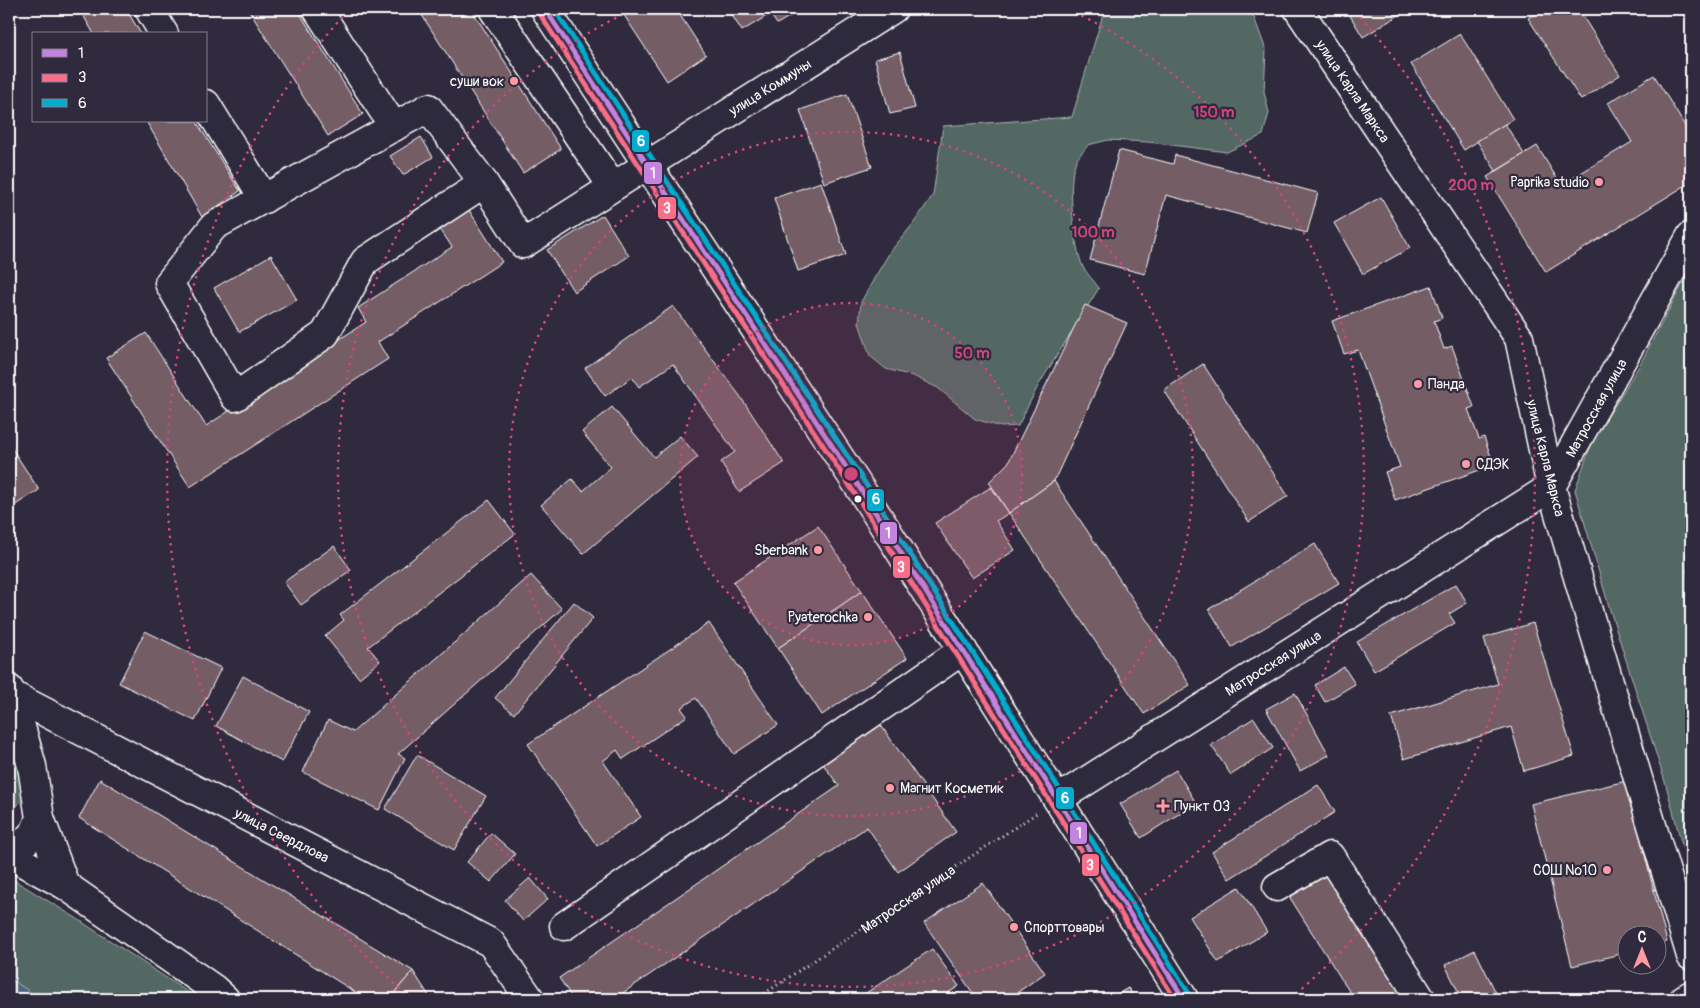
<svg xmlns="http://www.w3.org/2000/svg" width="1700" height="1008" viewBox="0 0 1700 1008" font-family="Pangolin,sans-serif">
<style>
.green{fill:#526863;stroke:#a8b4b1}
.water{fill:#51657c;stroke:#97a3b0}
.building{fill:#755d66;stroke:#fff}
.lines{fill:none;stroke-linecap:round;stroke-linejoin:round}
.minor-casing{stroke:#fff;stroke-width:31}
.path{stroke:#fff;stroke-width:3;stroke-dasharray:1 4;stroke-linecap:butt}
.minor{stroke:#2f2a3d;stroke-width:28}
.bus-1-casing{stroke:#2f2a3d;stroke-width:9}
.bus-2-casing{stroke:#2f2a3d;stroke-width:9}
.bus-3-casing{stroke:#2f2a3d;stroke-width:9}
.bus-1{stroke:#c483df;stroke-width:5}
.bus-2{stroke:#fb6d88;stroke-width:5}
.bus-3{stroke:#06acd0;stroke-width:5}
.ring{fill:none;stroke:#ce467c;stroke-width:2.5;stroke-dasharray:2.5 5}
.poi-dot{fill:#ff9aa2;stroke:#2f2a3d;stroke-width:2}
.bus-dot{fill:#fff;stroke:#2f2a3d;stroke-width:2}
.labels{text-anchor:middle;stroke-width:4.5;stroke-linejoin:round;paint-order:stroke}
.poi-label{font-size:14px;fill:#fff;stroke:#2f2a3d;text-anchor:end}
.street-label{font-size:14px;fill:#fff;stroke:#2f2a3d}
.centre{fill:#ce467c;stroke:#2f2a3d;stroke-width:2.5}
.ring-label{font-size:15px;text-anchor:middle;font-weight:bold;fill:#ce467c;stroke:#2f2a3d;stroke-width:4.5;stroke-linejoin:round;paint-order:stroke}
.line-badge{stroke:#2f2a3d;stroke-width:2}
.badge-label{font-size:14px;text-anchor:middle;font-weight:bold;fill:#fff}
</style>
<rect width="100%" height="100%" fill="#2f2a3d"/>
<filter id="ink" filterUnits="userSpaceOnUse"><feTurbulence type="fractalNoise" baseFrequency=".02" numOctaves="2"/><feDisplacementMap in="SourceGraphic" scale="10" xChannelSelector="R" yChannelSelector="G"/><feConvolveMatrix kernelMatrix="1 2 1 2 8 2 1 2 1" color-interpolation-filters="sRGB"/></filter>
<g filter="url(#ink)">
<!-- green -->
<g class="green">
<path d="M1131 9H1251L1266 50 1264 92 1269 113 1263 135 1227 152 1148 142 1108 140 1088 145C1084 151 1077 157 1075 164 1067 182 1074 249 1083 267 1087 274 1094 281 1099 288L1038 386 1018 426 1001 427 975 419 938 388 913 376 886 369 870 356 859 323 861 302 875 277 890 252 913 224 933 195 943 126 1072 117 1104 11Z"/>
<path d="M1691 268V546L1687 572 1691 592V879L1666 785 1610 610 1575 490 1592 442 1639 366Z"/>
<path d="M9 718 24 798 13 810 9 813Z"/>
<path d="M9 877 76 918 198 999H41L9 978Z"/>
</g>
<!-- water -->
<g class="water">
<path d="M1691 546V592L1687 572Z"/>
<path d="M9 978 41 999H9Z"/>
</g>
<!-- building -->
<g class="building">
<path d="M94 9H126L141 34H94L83 15Z"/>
<path d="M248 9H297L363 114 328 136Z"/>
<path d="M418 9H471L561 149 523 173Z"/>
<path d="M620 9H676L706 55 667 81Z"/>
<path d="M728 9H802L777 24 770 14 742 31Z"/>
<path d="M1346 9H1409L1363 37Z"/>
<path d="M1543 9H1578L1620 75 1581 100 1528 18Z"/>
<path d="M1460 34 1513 119 1464 150 1411 64Z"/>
<path d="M900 52 915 108 890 114 875 59Z"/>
<path d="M1654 75 1691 136V182L1546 272 1487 177 1537 146 1561 185 1632 142 1608 103Z"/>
<path d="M847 94 872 167 824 183 800 110Z"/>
<path d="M146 121H196L240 191 202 217Z"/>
<path d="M1505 124 1524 154 1496 171 1477 141Z"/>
<path d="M421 137 433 157 403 175 390 156Z"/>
<path d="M1119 150 1173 164 1175 155 1318 193 1307 233 1166 195 1145 274 1090 260Z"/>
<path d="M821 182 846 255 798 271 774 198Z"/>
<path d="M1381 197 1410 248 1363 274 1334 223Z"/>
<path d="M469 210 502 262 378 342 388 359 190 487 106 358 146 333 206 426 366 322 358 308 452 247 440 229Z"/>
<path d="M603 215 629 256 574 292 547 250Z"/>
<path d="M271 255 297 300 239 332 214 288Z"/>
<path d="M1431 286 1442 318 1434 321 1444 349 1452 346 1474 407 1468 409 1479 439 1484 437 1494 465 1395 500 1385 472 1400 467 1358 350 1344 354 1332 321Z"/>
<path d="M1085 305 1127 323 1054 481 1009 513 989 482 1008 463Z"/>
<path d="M673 306 740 396 784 463 739 492 721 462 735 452 673 364 639 387 632 377 605 396 585 368Z"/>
<path d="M1203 364 1288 496 1249 522 1164 390Z"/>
<path d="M612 407 654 457 680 436 698 457 583 554 541 505 572 479 583 491 611 467 582 432Z"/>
<path d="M9 444 39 490 9 509Z"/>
<path d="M1054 481 1190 685 1144 714 1009 513Z"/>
<path d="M991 487 1009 513 996 521 1015 550 972 578 935 523Z"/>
<path d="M489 500 515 534 368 647 380 661 359 678 325 636 344 620 340 615Z"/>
<path d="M818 526 862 591 778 648 733 582Z"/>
<path d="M1315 544 1339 583 1232 647 1209 609Z"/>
<path d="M334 546 351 570 301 605 284 582Z"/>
<path d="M531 575 562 609 398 754 405 758 379 810 303 772 328 720 353 732Z"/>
<path d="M1456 584 1467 603 1449 614 1455 623 1374 671 1357 642Z"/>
<path d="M862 591 907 658 822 715 778 648Z"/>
<path d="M574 602 593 618 514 714 495 698Z"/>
<path d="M709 623 778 725 734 754 696 698 681 708 687 716 623 759 617 750 603 761 641 817 597 846 528 744Z"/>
<path d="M1533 623 1574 756 1524 771 1511 727 1404 759 1391 716 1498 684 1484 638Z"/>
<path d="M145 631 221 668 195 721 119 683Z"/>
<path d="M1344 667 1355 684 1325 702 1315 685Z"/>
<path d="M243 676 309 712 282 762 216 726Z"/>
<path d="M1295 693 1329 755 1300 771 1266 709Z"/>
<path d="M1254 718 1273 748 1231 775 1211 745Z"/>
<path d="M880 724 956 832 898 872 867 827 614 999H573L559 978 839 786 823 764Z"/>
<path d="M417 755 486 796 454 850 385 809Z"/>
<path d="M1176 770 1196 803 1141 838 1120 804Z"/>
<path d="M100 779 413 971 389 999H366L79 818Z"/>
<path d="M1626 781 1667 942 1658 945V936H1628V952L1572 966 1531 804Z"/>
<path d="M1318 785 1335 812 1229 879 1212 852Z"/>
<path d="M491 833 515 854 491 882 467 862Z"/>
<path d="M1325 869 1407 999H1354L1287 893Z"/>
<path d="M530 878 548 899 523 921 505 900Z"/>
<path d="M983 883 1045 973 1008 999H977L924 923Z"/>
<path d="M1239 887 1267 932 1218 962 1190 917Z"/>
<path d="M932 949 959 986 939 999H857Z"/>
<path d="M1475 950 1499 999H1462L1445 965Z"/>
<path d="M413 971 431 999H389Z"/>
<path d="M1128 988 1136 999H1110Z"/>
<path d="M1128 988 1136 999H1110Z"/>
</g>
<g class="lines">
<defs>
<g id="minor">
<path d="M149 9 164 34"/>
<path d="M317 9 394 127"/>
<path d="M493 9 612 186"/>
<path d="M545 9 863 493 1184 999"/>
<path d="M1298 9 1519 338 1551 487 1691 956"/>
<path d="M206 104 264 199"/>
<path d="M484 183 428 108 214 226 169 283 235 397 325 334 365 261 484 183 523 244 893 9"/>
<path d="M9 689 12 695 32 766 40 818 35 831 25 842 9 849"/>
<path d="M12 695 491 943 530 999"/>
<path d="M1058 799 1551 487 1691 236"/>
<path d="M40 818 65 885"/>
<path d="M9 855 65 885 214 989 225 999"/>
<path d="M1277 887 1330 856 1421 999"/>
<path d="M564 926 963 650"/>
<path d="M1684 999 1691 995"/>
</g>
</defs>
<!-- minor casing -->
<use href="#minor" class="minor-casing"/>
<!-- path -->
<path class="path" d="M756 999 1037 813"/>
<!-- minor -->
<use href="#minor" class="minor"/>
<defs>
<path id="bus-1" d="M545 9 863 493 1184 999"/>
<path id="bus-2" d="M539 13 857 497 1175 999"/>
<path id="bus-3" d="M554 9 869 489 1190 995"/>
</defs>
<!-- bus-1 casing -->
<use href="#bus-1" class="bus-1-casing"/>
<!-- bus-2 casing -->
<use href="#bus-2" class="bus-2-casing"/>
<!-- bus-3 casing -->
<use href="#bus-3" class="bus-3-casing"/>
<!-- bus-1 -->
<use href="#bus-1" class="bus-1"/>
<!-- bus-2 -->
<use href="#bus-2" class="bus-2"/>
<!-- bus-3 -->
<use href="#bus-3" class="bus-3"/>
</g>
</g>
<!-- distance rings -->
<circle cx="851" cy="474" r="171" fill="#ce467c" fill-opacity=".12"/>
<g class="ring">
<circle cx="851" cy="474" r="171"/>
<circle cx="851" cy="474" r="342"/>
<path d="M1068 9A513 513 0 1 1 634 9"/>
<path d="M411 998A684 684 0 0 1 347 12M1355 12A684 684 0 0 1 1291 998"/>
</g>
<!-- markers -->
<g class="poi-dot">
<circle cx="514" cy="81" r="5"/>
<circle cx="1599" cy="182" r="5"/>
<circle cx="1418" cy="384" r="5"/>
<circle cx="1466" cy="464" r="5"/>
<circle cx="818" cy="550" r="5"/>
<circle cx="868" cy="617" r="5"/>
<circle cx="890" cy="788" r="5"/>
<path d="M1160.5 798.5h5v5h5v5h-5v5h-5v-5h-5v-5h5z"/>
<circle cx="1607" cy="870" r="5"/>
<circle cx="1014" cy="927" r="5"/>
</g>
<circle class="bus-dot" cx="858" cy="499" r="4.5"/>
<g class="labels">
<!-- poi labels -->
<g class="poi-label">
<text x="504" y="86">суши вок</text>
<text x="1589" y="187">Paprika studio</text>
<text x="1428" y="389" text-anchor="start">Панда</text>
<text x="1476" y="469" text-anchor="start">СДЭК</text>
<text x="808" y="555">Sberbank</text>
<text x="858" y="622">Pyaterochka</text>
<text x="900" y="793" text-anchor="start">Магнит Косметик</text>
<text x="1174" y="811" text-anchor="start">Пункт 03</text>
<text x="1597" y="875">СОШ №10</text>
<text x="1024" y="932" text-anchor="start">Спорттовары</text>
</g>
<!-- street labels -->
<g class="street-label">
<text transform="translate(770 87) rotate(-32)" y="5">улица Коммуны</text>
<text transform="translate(1353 91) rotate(56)" y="5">улица Карла Маркса</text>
<text transform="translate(1596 408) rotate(-61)" y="5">Матросская улица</text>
<text transform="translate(1546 458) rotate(76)" y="5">улица Карла Маркса</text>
<text transform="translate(1273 663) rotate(-32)" y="5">Матросская улица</text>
<text transform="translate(282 835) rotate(27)" y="5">улица Свердлова</text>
<text transform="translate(908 899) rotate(-34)" y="5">Матросская улица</text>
</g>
</g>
<circle cx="851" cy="474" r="8" class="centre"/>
<g class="ring-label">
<text x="1214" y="117">150 m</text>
<text x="1471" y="190">200 m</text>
<text x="1093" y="237">100 m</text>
<text x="972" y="358">50 m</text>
</g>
<g class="line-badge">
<rect x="631" y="129" width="19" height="24" rx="5" fill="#06acd0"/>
<rect x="643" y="161" width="20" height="24" rx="5" fill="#c483df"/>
<rect x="657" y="196" width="20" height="24" rx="5" fill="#fb6d88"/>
<rect x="866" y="488" width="19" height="24" rx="5" fill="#06acd0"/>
<rect x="879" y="521" width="19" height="24" rx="5" fill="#c483df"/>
<rect x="892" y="555" width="19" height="24" rx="5" fill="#fb6d88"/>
<rect x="1055" y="786" width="20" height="24" rx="5" fill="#06acd0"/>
<rect x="1069" y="821" width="19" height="24" rx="5" fill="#c483df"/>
<rect x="1081" y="853" width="19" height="24" rx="5" fill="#fb6d88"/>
</g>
<g class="badge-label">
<text x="641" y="146">6</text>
<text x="653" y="178">1</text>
<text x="667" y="213">3</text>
<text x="876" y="504">6</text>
<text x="888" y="538">1</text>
<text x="901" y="572">3</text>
<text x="1065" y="803">6</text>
<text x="1079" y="838">1</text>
<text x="1090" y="870">3</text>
</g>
<!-- margin -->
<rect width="1700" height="1008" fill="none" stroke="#2f2a3d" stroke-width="30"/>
<rect x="15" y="15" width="1670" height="978" fill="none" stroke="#fff" stroke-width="2" filter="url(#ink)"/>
<!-- legend -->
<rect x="32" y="32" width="175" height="90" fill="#2f2a3d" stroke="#827f8b"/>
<rect x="42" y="49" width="25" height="8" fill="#c483df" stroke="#827f8b"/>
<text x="78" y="58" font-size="15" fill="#ffffff">1</text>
<rect x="42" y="74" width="25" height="8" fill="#fb6d88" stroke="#827f8b"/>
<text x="78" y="82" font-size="15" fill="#ffffff">3</text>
<rect x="42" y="99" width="25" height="8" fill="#06acd0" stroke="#827f8b"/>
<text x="78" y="108" font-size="15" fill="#ffffff">6</text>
<!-- north arrow -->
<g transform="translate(1642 950)"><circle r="24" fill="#2f2a3d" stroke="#827f8b"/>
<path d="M0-4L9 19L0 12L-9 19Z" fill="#ff9aa2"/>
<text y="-8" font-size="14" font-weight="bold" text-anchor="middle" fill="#ffffff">С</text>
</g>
</svg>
